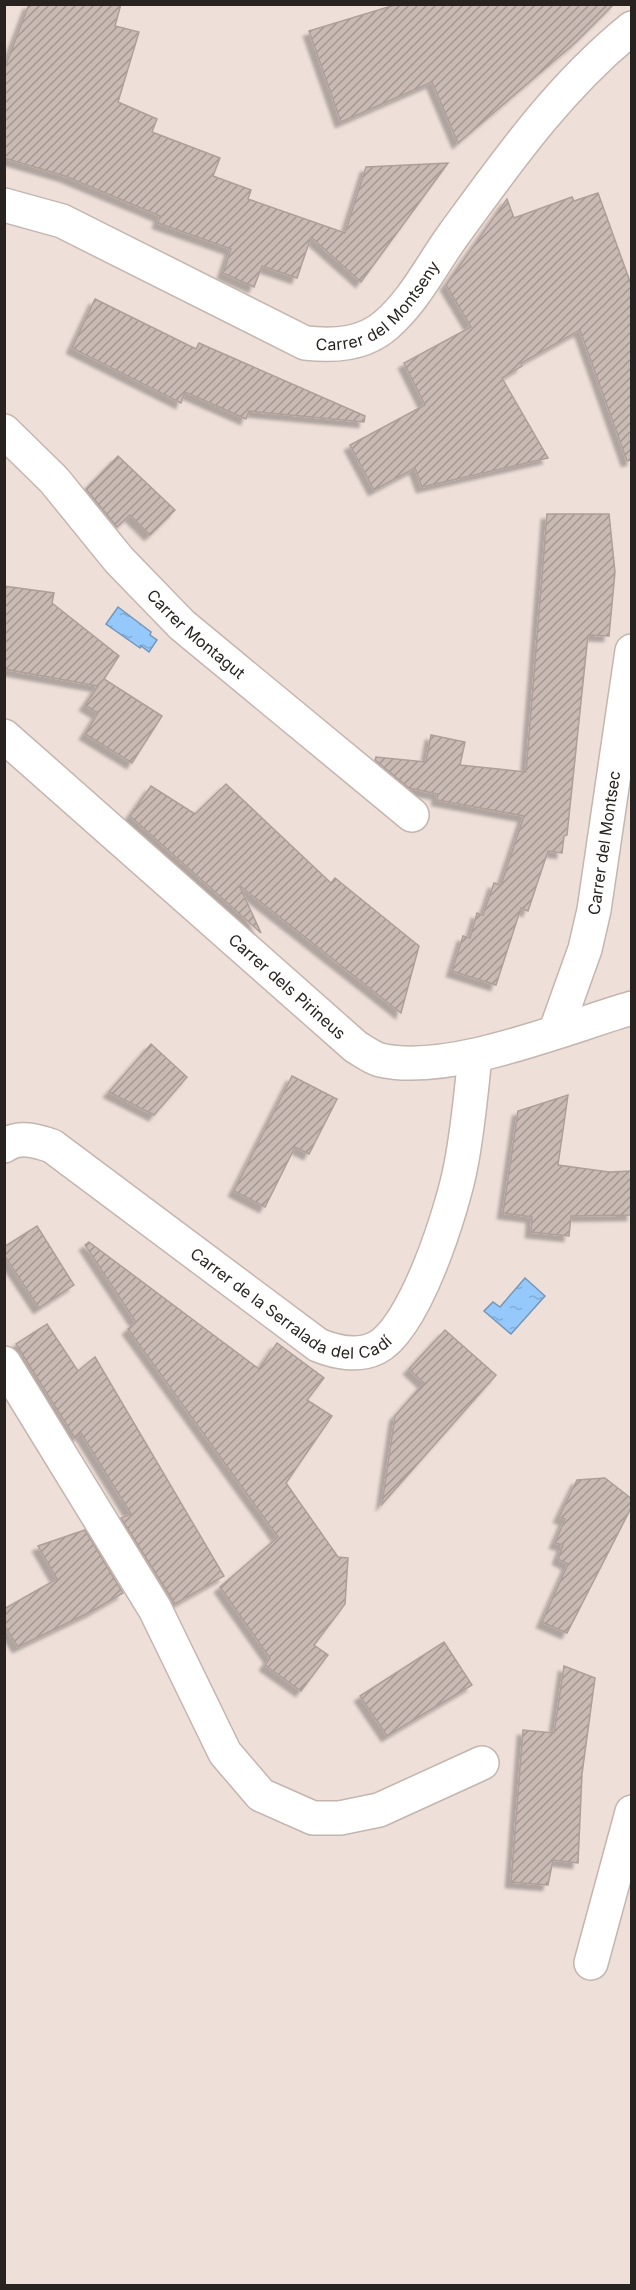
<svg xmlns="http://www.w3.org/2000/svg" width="636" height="2290" viewBox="0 0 636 2290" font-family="Inter,sans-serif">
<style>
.water{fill:url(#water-ripples);stroke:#7496b9;stroke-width:1.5}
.building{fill:url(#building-hatch);stroke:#ae9f99;stroke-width:1.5;filter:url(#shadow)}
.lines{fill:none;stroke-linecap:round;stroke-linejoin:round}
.minor-casing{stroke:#c4b5af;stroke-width:36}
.minor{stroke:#fff;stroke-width:33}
.labels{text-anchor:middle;stroke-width:6;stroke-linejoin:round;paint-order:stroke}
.street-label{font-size:16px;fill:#282320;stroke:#fff}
</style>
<defs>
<pattern id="water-ripples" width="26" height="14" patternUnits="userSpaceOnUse" patternTransform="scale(1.5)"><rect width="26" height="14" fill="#95c8fb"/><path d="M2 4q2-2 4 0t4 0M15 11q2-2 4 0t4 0" fill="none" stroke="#80acd7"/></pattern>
<pattern id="building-hatch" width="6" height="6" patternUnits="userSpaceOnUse" patternTransform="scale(1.5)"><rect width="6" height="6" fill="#c9bab4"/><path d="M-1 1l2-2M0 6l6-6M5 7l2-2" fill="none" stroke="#a39792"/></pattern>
<filter id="shadow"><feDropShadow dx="-5.5" dy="5.5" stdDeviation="1.5" flood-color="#0004"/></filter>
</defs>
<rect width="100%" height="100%" fill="#eedfd8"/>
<!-- water -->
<g class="water">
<path d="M118 607 151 632 150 635 157 640 149 652 141 646 140 648 106 624Z"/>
<path d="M525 1278 545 1296 511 1334 484 1311 493 1302 500 1307Z"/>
</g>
<!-- building -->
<g class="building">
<path d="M29 4H121L115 26 139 32 118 102 157 119 152 132 220 158 213 176 251 190 248 199 345 233 366 167 448 163 361 282 311 237 297 278 262 266 254 287 223 273 231 249 158 223 160 216 65 176 4 158V70Z"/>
<path d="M398 4H614L576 42 458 143 432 82 341 122 309 31Z"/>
<path d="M598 193 632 287V460L627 461 580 330 521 363 522 366 502 378 548 458 422 487 415 468 374 490 350 445 425 405 404 363 471 327 446 285 507 199 514 218 572 197 574 201Z"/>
<path d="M95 299 196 349 199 343 365 416 364 422 249 411 246 419 185 392 181 403 72 348Z"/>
<path d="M118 456 175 510 150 535 130 515 117 527 86 489Z"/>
<path d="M547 514H609L615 572 609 636 588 635 567 835 564 836 562 853 548 851 528 911 521 908 496 985 452 971 463 936 470 938 477 913 483 915 494 883 501 885 524 816 437 800 438 794 409 788 375 760 376 757 426 762 431 735 465 742 460 765 526 772Z"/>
<path d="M4 586 54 593 52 603 119 656 104 679 162 716 132 763 85 734 98 713 85 705 98 686 4 669Z"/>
<path d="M226 784 331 883 335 878 419 946 401 1013 239 885 261 933 130 816 151 786 195 814Z"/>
<path d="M151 1044 187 1077 154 1115 109 1092Z"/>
<path d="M292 1076 337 1099 309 1154 295 1147 265 1207 234 1191Z"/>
<path d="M568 1095 558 1165 609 1172 632 1171V1215L571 1216 569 1236 531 1232 532 1217 503 1213 518 1111Z"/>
<path d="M37 1226 74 1285 39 1308 4 1255V1247Z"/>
<path d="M89 1242 259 1369 277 1343 324 1378 307 1400 332 1416 286 1483 338 1557 348 1558 345 1604 314 1645 328 1655 301 1691 265 1665 270 1658 220 1587 278 1537 128 1329 136 1322 85 1245Z"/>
<path d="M47 1324 78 1371 95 1357 224 1576 175 1604 121 1518 131 1514 81 1433 75 1438 16 1344Z"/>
<path d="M445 1330 496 1375 382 1504 395 1416 424 1383 409 1369Z"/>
<path d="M605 1478 632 1499V1506L567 1633 542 1622 568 1564 558 1559 563 1545 555 1543 565 1519 559 1517 577 1480Z"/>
<path d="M85 1530 123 1593 92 1611 18 1647 4 1625V1609L57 1579 38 1546Z"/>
<path d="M444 1642 472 1685 387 1736 360 1696Z"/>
<path d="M564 1666 595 1678 582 1774 578 1863 553 1860 548 1885 511 1882 523 1730 554 1733Z"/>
</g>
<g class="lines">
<defs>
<g id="minor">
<path id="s1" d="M4 205 62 221 305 343C334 346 363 345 386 325 415 300 432 264 454 234 508 160 560 86 632 28"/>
<path id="s2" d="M4 431 54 480 119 560 182 625 412 815"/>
<path id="s3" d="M4 736 356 1047C363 1051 372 1058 380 1060 449 1076 563 1028 632 1008"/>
<path id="s4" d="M556 1030 585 949 594 910 632 651"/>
<path id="s5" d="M4 1146C19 1135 37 1141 52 1146L318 1345C335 1352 358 1357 376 1348 415 1329 453 1208 461 1165 468 1129 471 1093 475 1056"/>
<path d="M4 1363 155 1609 225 1753 261 1795 313 1818H340L379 1810 482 1763"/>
<path d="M591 1963 632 1812"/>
</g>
</defs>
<!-- minor casing -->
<use href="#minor" class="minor-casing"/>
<!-- minor -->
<use href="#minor" class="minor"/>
</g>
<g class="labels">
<!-- street labels -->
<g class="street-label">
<text dy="6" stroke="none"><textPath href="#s1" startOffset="420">Carrer del Montseny</textPath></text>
<text dy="6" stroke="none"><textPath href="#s2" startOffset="280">Carrer Montagut</textPath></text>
<text dy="6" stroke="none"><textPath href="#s4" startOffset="194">Carrer del Montsec</textPath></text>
<text dy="6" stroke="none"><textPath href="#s3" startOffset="378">Carrer dels Pirineus</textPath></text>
<text dy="6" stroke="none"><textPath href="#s5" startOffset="342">Carrer de la Serralada del Cadí</textPath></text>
</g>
</g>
<!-- border -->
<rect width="636" height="2290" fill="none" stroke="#282320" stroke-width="12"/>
</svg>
